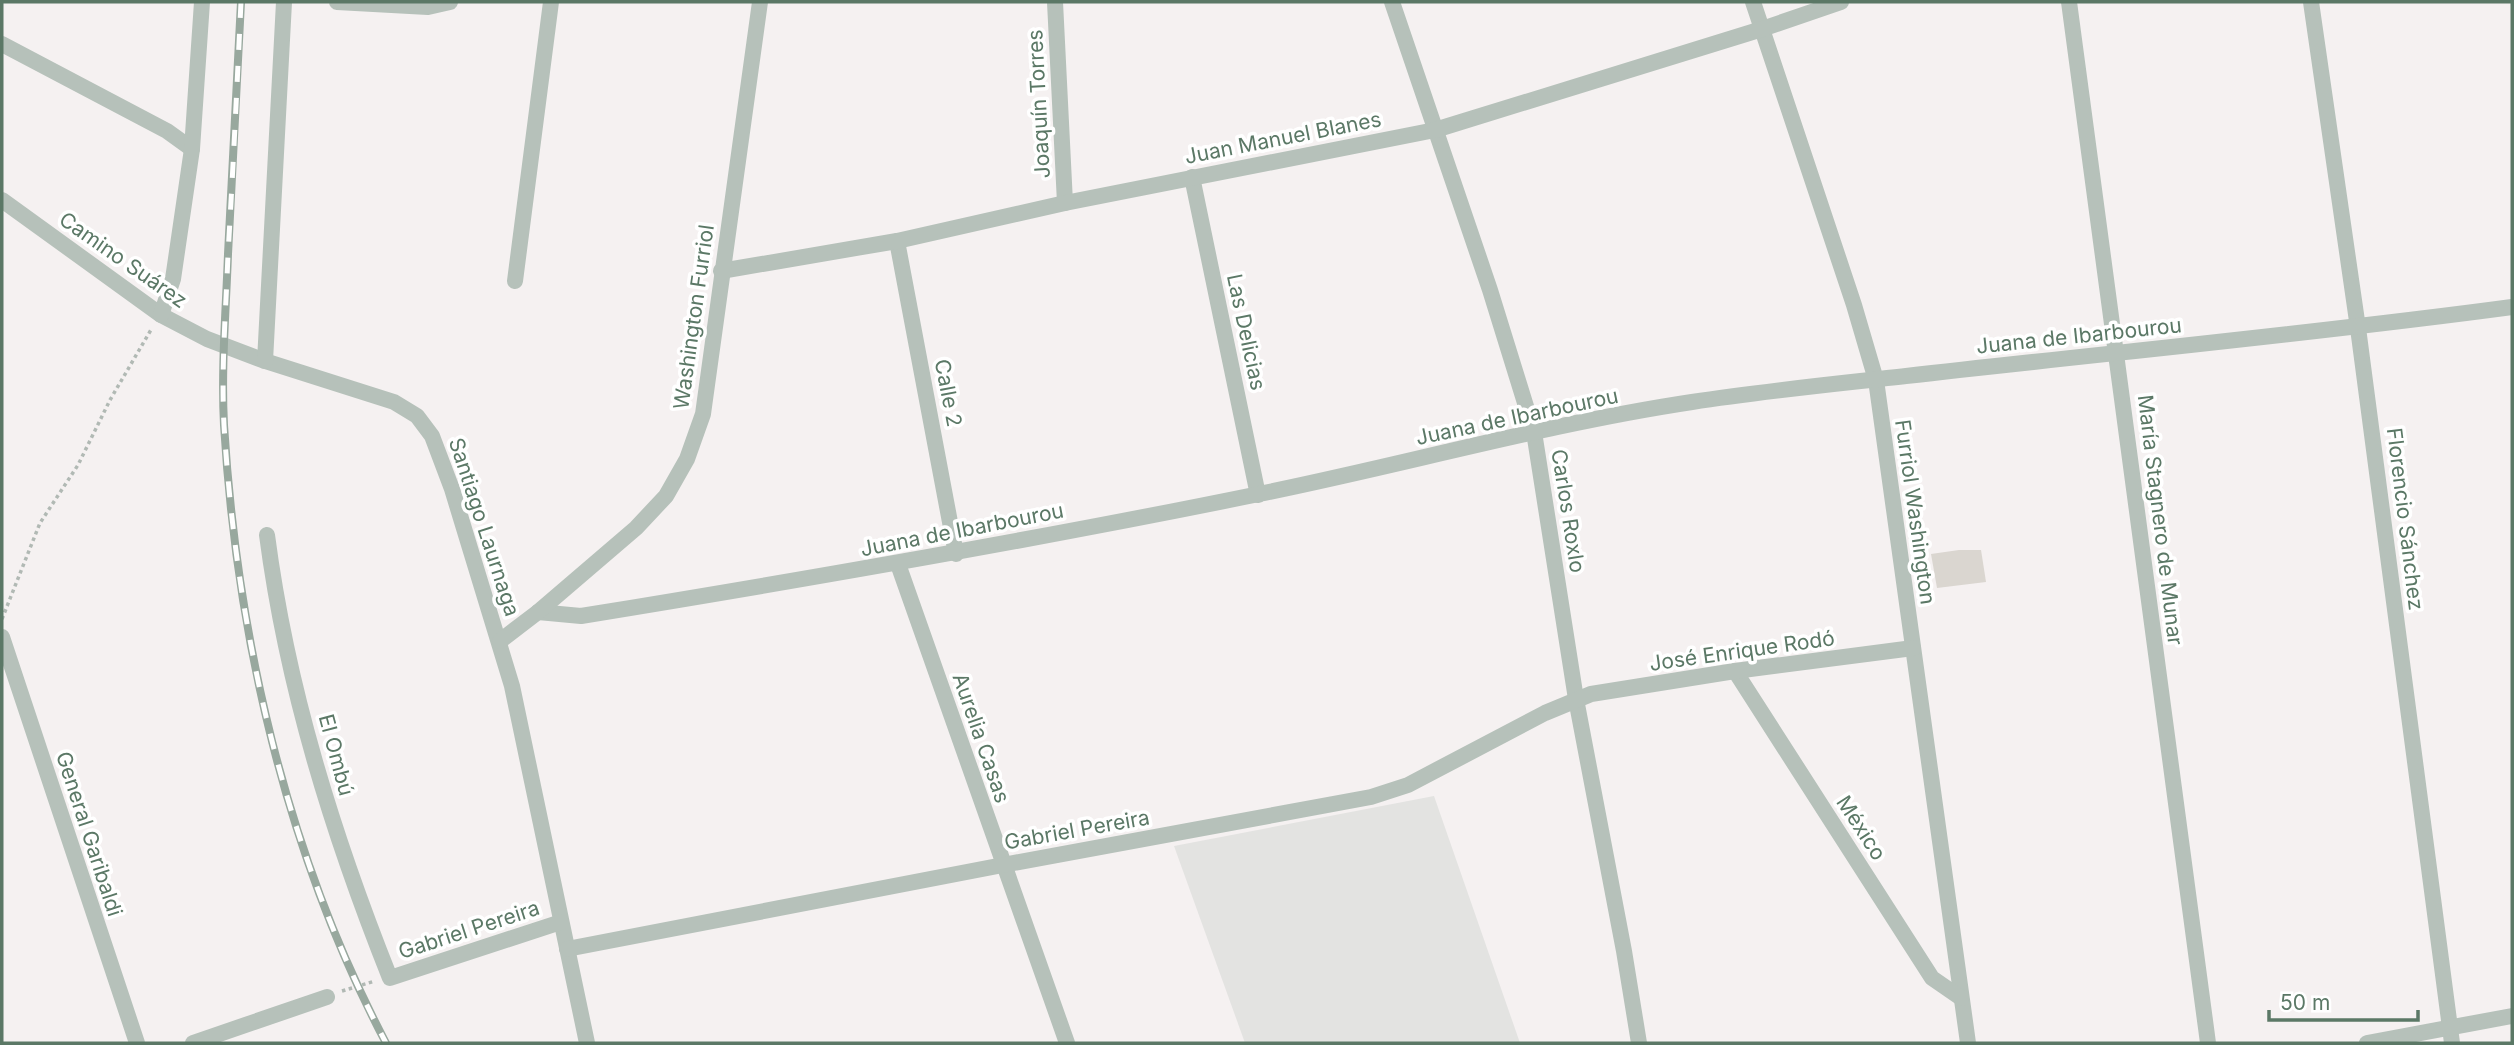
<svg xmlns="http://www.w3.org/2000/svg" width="2514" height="1045" viewBox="0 0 2514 1045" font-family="Inter,sans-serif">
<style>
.built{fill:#e3e3e1}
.green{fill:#dad6d0}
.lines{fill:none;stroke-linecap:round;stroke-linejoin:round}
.path{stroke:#b1b9b4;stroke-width:3.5;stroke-dasharray:3.5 3.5;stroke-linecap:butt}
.street{stroke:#b6c1ba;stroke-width:16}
.rail-casing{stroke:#98a89e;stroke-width:8}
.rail{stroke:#fff;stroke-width:5;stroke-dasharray:16;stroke-linecap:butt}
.labels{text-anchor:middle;stroke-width:7;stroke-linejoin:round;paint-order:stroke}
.street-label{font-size:21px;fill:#5b7866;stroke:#fff}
</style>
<rect width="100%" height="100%" fill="#f5f1f1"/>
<!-- built -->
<path class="built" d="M1434 796 1520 1043H1245L1174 846Z"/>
<!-- green -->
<path class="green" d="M1959 550H1981L1986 582 1937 588 1931 554Z"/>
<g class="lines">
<!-- path -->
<g class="path">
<path d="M2 619 40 523 78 465 110 400 152 328"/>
<path d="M342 991 375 981"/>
</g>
<!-- street -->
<g class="street">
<path d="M337 2 428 7 450 2"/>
<path d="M1055 2 1065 203"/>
<path d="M1392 2 1490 290 1534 432 1576 699 1624 951 1639 1043"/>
<path d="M1753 2 1854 305 1876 380 1968 1043"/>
<path d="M2069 2 2208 1043"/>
<path d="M2311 2 2358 328 2452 1043"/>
<path d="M2 44 167 131 192 149"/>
<path d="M1192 177 1258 495"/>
<path d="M2 200 161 315 207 339 265 361 394 402 417 416 432 436 452 489 512 686 587 1043"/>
<path d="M897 241 956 554"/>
<path d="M721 271 897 241 1065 203 1435 130 1762 29 1841 2"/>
<path d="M515 281 551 2"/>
<path d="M161 315 173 279 192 149 202 2"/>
<path d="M265 361 284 2"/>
<path d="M267 535C287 688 333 835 390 978L561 922"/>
<path d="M898 564 1067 1043"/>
<path d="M538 612 581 616C808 579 1034 540 1259 494 1403 465 1546 424 1692 402 1763 391 1835 384 1906 376 2108 353 2311 334 2512 307"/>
<path d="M2 637 137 1043"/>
<path d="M500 641 538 612 636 528 666 496 687 459 703 414 760 2"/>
<path d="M1735 671 1932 978 1961 998"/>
<path d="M567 949 1003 865 1371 797 1408 785 1545 713 1591 694 1735 671 1913 648"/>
<path d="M193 1043 327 997"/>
<path d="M2367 1043 2512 1016"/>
</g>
<defs>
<path id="rail" d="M241 2C237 86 233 170 228 254 226 310 221 368 224 425 237 638 286 853 386 1043"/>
</defs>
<!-- rail casing -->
<use href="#rail" class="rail-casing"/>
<!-- rail -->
<use href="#rail" class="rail"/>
</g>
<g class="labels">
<!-- street labels -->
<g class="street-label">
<text transform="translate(1039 104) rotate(-93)" y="7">Joaquín Torres</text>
<text transform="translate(1283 138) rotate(-11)" y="7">Juan Manuel Blanes</text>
<text transform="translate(123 260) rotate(35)" y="7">Camino Suárez</text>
<text transform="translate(694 317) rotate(-82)" y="7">Washington Furriol</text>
<text transform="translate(1246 332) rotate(78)" y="7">Las Delicias</text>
<text transform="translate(2079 336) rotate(-6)" y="7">Juana de Ibarbourou</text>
<text transform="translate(948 393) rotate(79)" y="7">Calle 2</text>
<text transform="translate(1517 417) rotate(-12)" y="7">Juana de Ibarbourou</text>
<text transform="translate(1568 511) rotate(81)" y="7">Carlos Roxlo</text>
<text transform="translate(1915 512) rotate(82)" y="7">Furriol Washington</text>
<text transform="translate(2405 519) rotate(83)" y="7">Florencio Sánchez</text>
<text transform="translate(2160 520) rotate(83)" y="7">María Stagnero de Munar</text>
<text transform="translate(484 527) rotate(72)" y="7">Santiago Laurnaga</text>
<text transform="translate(962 530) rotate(-11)" y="7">Juana de Ibarbourou</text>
<text transform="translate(1742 651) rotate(-8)" y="7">José Enrique Rodó</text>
<text transform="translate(981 738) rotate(71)" y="7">Aurelia Casas</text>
<text transform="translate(336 755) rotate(75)" y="7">El Ombú</text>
<text transform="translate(1861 828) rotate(57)" y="7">México</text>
<text transform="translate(1077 830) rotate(-10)" y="7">Gabriel Pereira</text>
<text transform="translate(89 834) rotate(72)" y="7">General Garibaldi</text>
<text transform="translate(469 930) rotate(-18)" y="7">Gabriel Pereira</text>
</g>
</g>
<!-- border -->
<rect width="2514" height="1045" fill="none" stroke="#5b7866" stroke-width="7"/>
<!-- scale -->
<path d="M2269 1010v10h149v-10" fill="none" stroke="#5b7866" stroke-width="3.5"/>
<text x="2280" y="1010" font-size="21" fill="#5b7866" stroke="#ffffff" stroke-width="5" paint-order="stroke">50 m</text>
</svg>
